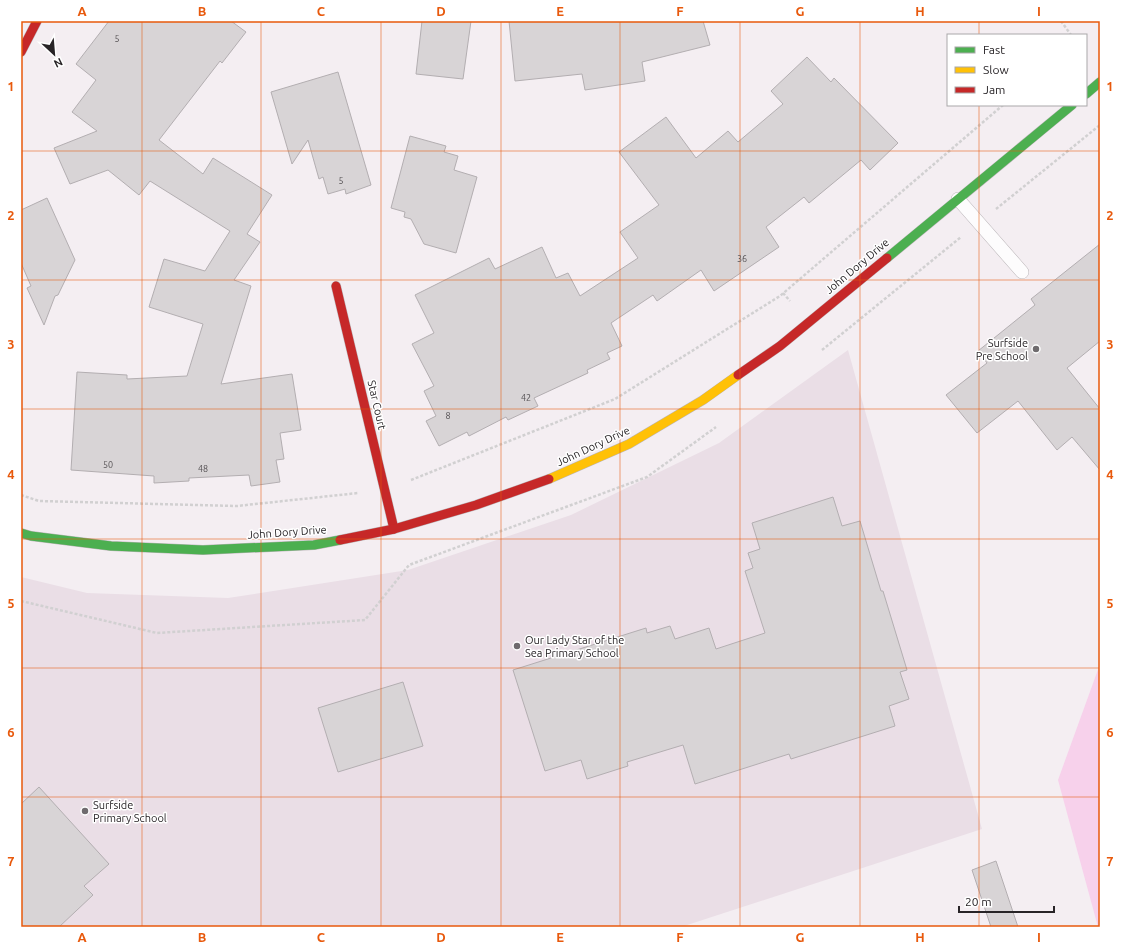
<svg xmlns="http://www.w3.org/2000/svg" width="1121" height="948" viewBox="0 0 1121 948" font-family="Ubuntu,sans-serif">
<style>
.built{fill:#eadee6}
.green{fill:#f7d1eb}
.building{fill:#d8d4d6;stroke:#b3aeb1}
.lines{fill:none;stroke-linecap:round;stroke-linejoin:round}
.lane-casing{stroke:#bab5b8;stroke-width:14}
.fast-casing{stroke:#bab5b8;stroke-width:10}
.slow-casing{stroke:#bab5b8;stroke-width:10}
.jam-casing{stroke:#bab5b8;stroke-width:10}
.path{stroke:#d1d0d1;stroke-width:2.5;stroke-dasharray:3 2;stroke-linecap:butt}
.lane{stroke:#fdfcfd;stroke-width:13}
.fast{stroke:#4caf50;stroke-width:9}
.slow{stroke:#ffc107;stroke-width:9}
.jam{stroke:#c62828;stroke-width:9}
.grid{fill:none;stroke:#e8590c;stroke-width:1;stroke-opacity:0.55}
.poi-dot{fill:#6f6b6e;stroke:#fff;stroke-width:1.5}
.labels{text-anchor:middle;stroke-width:3;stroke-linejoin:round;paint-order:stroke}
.number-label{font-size:9px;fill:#545053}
.street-label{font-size:11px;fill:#282427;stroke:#fff}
.poi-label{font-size:11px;fill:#282427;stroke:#fff;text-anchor:start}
.neatline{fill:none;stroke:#e8590c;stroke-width:1.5}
.grid-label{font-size:13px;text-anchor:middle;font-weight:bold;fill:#e8590c}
</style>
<rect width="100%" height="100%" fill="#f4eef2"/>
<!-- built -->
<path class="built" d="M848 350 982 829 681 927H21V577L87 593 228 598 408 570 571 515 719 443Z"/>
<!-- green -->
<path class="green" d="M1100 664V927H1098L1058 780Z"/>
<!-- building -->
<g class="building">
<path d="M109 21H231L246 32 222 63 220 61 159 140 203 174 213 158 272 195 247 234 260 242 234 280 251 286 221 384 292 374 301 430 280 433 284 459 276 460 280 482 251 486 249 475 189 478V481L154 483V476L71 470 77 372 127 375V379L187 376 203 324 149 307 164 259 205 271 230 231 150 181 139 195 108 170 70 184 54 148 97 131 72 112 96 80 76 64Z"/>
<path d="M422 21H471L463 79 416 74Z"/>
<path d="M509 21H703L710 45 642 62 645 81 585 90 582 74 515 81Z"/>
<path d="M807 57 831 82 834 78 898 143 870 170 861 160 809 203 804 197 766 227 779 247 714 291 701 270 657 301 653 295 611 323 622 346 607 353 610 359 587 370 588 373 534 398 538 406 508 420 506 417 469 436 467 432 439 446 426 421 436 416 424 391 434 386 412 344 434 333 415 295 489 258 495 269 542 247 556 278 568 273 580 296 638 258 620 232 659 205 619 152 666 117 696 158 728 131 738 142 783 104 771 91Z"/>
<path d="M338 72 371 185 346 194 345 189 328 194 323 177 319 179 308 140 292 164 271 92Z"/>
<path d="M410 136 446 146 444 152 458 156 454 170 477 177 456 253 424 244 411 219 404 217 405 212 391 208Z"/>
<path d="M47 198 75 260 58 295 55 296 44 325 27 288 31 286 21 263V210Z"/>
<path d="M1100 244V341L1067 368 1100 409V470L1072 437 1057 450 1018 401 977 433 946 395 987 363 978 351 1035 305 1031 299Z"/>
<path d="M833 497 842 526 860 521 881 591H883L907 670 900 672 909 699 889 706 895 726 791 759 789 754 695 784 683 745 627 762 628 766 587 779 581 760 545 771 513 670 646 628 647 633 670 626 675 639 709 628 716 649 765 633 745 571 753 568 748 553 760 549 752 523Z"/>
<path d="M403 682 423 746 338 772 318 708Z"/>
<path d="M39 787 109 864 84 886 93 895 59 927H21V804Z"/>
<path d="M996 861 1018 927H991L972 870Z"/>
</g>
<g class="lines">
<defs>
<path id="lane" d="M958 199 1022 272"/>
<g id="fast">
<path d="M1086 94 1100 82"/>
<path d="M887 258 1072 105"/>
<path d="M21 533 31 536 111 546 203 550 314 545 340 540"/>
</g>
<path id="slow" d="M549 479 629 444 703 400 738 375"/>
<g id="jam">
<path d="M21 52 37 21"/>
<path d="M336 286 394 529"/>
<path d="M738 375 780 346 887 258"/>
<path d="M340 540 394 529 476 505 549 479"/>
</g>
</defs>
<!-- lane casing -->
<use href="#lane" class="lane-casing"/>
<!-- fast casing -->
<use href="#fast" class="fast-casing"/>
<!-- slow casing -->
<use href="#slow" class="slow-casing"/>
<!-- jam casing -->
<use href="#jam" class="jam-casing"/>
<!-- path -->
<g class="path">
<path d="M1061 21 1071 35"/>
<path d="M996 209 1100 125"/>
<path d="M783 293 790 301"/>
<path d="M822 350 961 237"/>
<path d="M411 480 615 399 780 296 1003 105"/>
<path d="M21 495 39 501 237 506 358 493"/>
<path d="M21 601 157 633 365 620 409 565 647 477 716 427"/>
</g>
<!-- lane -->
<use href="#lane" class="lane"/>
<!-- fast -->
<use href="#fast" class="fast"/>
<!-- slow -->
<use href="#slow" class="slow"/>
<!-- jam -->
<use href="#jam" class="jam"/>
</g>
<!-- grid -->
<path class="grid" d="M142 21V927M261 21V927M381 21V927M501 21V927M620 21V927M740 21V927M860 21V927M979 21V35M979 105V927M21 151H1100M21 280H1100M21 409H1100M21 539H1100M21 668H1100M21 797H1100"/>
<!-- markers -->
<g class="poi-dot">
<circle cx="1036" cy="349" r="4"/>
<circle cx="517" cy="646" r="4"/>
<circle cx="85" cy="811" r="4"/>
</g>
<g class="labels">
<!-- number labels -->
<g class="number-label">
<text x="117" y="42">5</text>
<text x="341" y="184">5</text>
<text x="742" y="262">36</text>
<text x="526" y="401">42</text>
<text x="448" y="419">8</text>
<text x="108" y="468">50</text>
<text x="203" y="472">48</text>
</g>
<!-- street labels -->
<g class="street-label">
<text transform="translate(857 266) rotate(-40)" y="4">John Dory Drive</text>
<text transform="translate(377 405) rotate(77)" y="4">Star Court</text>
<text transform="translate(593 446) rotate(-25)" y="4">John Dory Drive</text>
<text transform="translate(287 532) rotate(-4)" y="4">John Dory Drive</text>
</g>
<!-- poi labels -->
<g class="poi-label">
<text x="1028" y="347" text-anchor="end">Surfside<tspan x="1028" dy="13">Pre School</tspan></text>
<text x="525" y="644">Our Lady Star of the<tspan x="525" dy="13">Sea Primary School</tspan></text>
<text x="93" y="809">Surfside<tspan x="93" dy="13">Primary School</tspan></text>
</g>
</g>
<!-- border -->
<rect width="1121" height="948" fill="none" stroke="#ffffff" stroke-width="44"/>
<!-- legend -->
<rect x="947" y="34" width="140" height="72" fill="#ffffff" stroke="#a9a7a9"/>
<rect x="955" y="47" width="20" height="6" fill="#4caf50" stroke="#a9a7a9"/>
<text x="983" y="54" font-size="12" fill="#282427">Fast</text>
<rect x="955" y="67" width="20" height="6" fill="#ffc107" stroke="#a9a7a9"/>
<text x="983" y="74" font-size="12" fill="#282427">Slow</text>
<rect x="955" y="87" width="20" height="6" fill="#c62828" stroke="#a9a7a9"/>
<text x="983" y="94" font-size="12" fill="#282427">Jam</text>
<!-- north arrow -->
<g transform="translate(54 54) rotate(154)" stroke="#ffffff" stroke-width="3" paint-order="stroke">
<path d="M0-3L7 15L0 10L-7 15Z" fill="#282427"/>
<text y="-6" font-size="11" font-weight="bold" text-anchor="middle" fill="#282427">N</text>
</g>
<!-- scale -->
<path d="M959 906v6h95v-6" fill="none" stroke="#282427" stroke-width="2"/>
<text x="965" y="906" font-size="12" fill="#282427" stroke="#ffffff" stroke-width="3" paint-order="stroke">20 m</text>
<rect x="22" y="22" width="1077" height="904" class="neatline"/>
<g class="grid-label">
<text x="82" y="16">A</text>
<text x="202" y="16">B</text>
<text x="321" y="16">C</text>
<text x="441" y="16">D</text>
<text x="560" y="16">E</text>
<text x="680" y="16">F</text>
<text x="800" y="16">G</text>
<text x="920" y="16">H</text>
<text x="1039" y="16">I</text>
<text x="11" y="91">1</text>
<text x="1110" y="91">1</text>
<text x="11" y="220">2</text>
<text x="1110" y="220">2</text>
<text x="11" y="349">3</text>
<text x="1110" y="349">3</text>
<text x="11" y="479">4</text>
<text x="1110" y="479">4</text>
<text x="11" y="608">5</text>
<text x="1110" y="608">5</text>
<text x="11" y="737">6</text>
<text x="1110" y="737">6</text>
<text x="11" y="866">7</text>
<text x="1110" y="866">7</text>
<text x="82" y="942">A</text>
<text x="202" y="942">B</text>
<text x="321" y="942">C</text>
<text x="441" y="942">D</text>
<text x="560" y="942">E</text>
<text x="680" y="942">F</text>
<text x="800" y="942">G</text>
<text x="920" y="942">H</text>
<text x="1039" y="942">I</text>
</g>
</svg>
